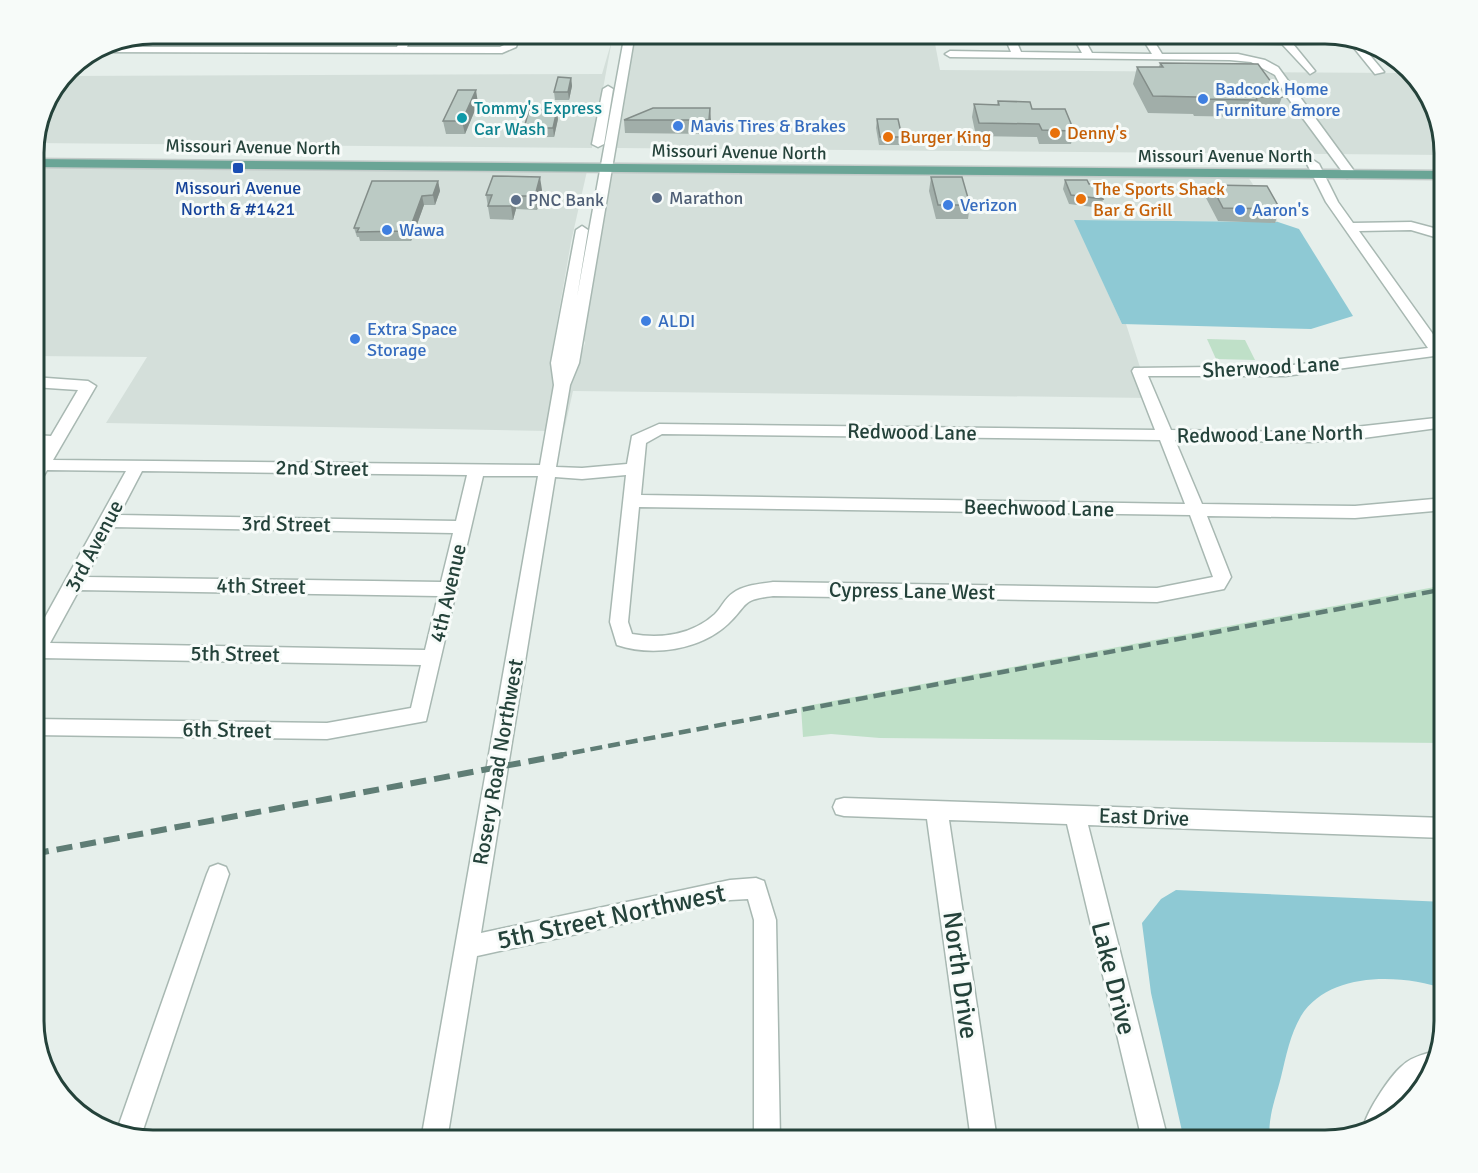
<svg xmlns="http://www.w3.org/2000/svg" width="1478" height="1173" viewBox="0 0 1478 1173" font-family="Signika,sans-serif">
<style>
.built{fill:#d4dfda}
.green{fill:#bfe0c8}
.water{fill:#8ec9d4}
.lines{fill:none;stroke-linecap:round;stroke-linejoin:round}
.minor-casing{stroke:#a8b8b2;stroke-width:3}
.major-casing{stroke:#c2cac8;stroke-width:3}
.minor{fill:#fff;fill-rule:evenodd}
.major{fill:#6aa596;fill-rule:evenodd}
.rail-far1{stroke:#5f7d75;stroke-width:4.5;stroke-dasharray:12 6;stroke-linecap:butt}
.rail{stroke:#5f7d75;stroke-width:6;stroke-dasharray:16 8;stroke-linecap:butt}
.wall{fill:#a1aea9}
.shaded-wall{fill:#838d89}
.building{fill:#bbcac4;stroke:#838d89;stroke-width:1.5}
.shop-dot{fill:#3f7fe0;stroke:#f7fbf9;stroke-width:2}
.culture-dot{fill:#0f9aa8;stroke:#f7fbf9;stroke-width:2}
.food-dot{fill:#e8710a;stroke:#f7fbf9;stroke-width:2}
.transit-dot{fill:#1a4fb4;stroke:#f7fbf9;stroke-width:2}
.service-dot{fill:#5c6f8a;stroke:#f7fbf9;stroke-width:2}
.labels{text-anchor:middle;stroke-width:6;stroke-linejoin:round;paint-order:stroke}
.far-shop-label{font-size:18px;fill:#366cbe;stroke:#f7fbf9;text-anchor:start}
.far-culture-label{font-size:18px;fill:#0d838f;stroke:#f7fbf9;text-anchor:start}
.far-food-label{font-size:18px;fill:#c56008;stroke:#f7fbf9;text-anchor:start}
.far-street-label{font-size:18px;fill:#24423a;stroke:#f7fbf9}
.far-transit-label{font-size:18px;fill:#164399;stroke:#f7fbf9}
.far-service-label{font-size:18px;fill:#4e5e75;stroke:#f7fbf9;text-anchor:start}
.street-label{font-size:21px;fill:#24423a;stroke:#f7fbf9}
.near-street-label{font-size:26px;fill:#24423a;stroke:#f7fbf9}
.rim{fill:none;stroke:#24423a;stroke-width:3}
</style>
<rect width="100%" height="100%" fill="#e6efeb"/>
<!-- built -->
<g class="built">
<path d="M635 33H933L940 70 1401 73 1422 88 1434 103 1445 155 616 148Z"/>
<path d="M612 40 592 148 34 143 45 99 63 76 602 74Z"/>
<path d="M33 166 587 171 571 242 550 363 554 385 547 431 106 423 147 357 33 356Z"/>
<path d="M611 171 1248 177 1278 222 1075 220 1122 324H1126L1150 398 573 391 564 431 570 385 585 343 584 340Z"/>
</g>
<!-- green -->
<g class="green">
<path d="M1207 339 1245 340 1255 360 1216 359Z"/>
<path d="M1445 585V743L880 738 831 734 803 737 801 707Z"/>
</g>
<!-- water -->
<g class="water">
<path d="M1074 220 1278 222 1299 229 1353 316 1311 329 1122 324Z"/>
<path d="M1176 890 1445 902V989C1402 974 1329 971 1301 1016 1290 1035 1286 1056 1281 1077 1276 1097 1267 1119 1270 1140H1184L1151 993 1142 923 1161 899Z"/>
</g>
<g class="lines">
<defs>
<g id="minor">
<path d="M403 33H413L407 47H500L508 43 511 33H521L516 47 502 53 90 52 99 47H397Z"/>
<path d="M625 33H635L579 363 570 385 556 467 582 468 627 464 632 436 659 424 1155 430 1132 371 1134 368 1285 366 1428 348 1326 202 1307 164 1313 160 1319 164 1338 202 1353 223 1411 222 1445 231V240L1411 230 1359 231 1445 351V365L1440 364 1434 356 1285 376H1148L1171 430 1310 432 1445 417V427L1356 439 1310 442 1175 440 1202 504 1355 506 1445 498V510L1355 518 1207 516 1231 577 1224 589 1157 602 773 596C740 600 749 604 728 624 700 650 653 657 617 645L610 622 626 475 582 479 555 477 481 933 730 880 756 878 764 881 776 920 780 1140H754V920L748 899 730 900 477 956 447 1140H421L538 476H483L426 721 327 739 33 735V719L327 723 411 708 421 665 42 658 40 662 33 664V639L126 471 47 470 39 484 33 485V466L45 446 33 445V435L51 436 78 390 33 387V377L88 381 96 386 53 460 540 465 554 385 551 363 576 230 582 226 588 230 577 297ZM662 434 1160 440 1185 504 641 495 646 443ZM142 471 467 475 456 521 119 515ZM639 507 1190 515 1213 577 1157 588 773 582C760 584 744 585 733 593 725 598 722 607 715 614 692 635 661 639 632 634L628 622ZM112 527 453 533 441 582 86 577ZM79 590 438 596 425 650 50 643Z"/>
<path d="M1003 33H1013L1021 52 1082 53 1071 33H1081L1092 53 1152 54 1139 33H1149L1162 54H1238L1265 60 1278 67 1357 175 1347 178 1285 94 1275 75 1251 62 1230 60 950 57 945 54 950 51 1011 52Z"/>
<path d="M1217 38H1340L1363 47 1384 72 1375 74 1350 43 1293 44 1315 71 1310 74 1282 44 1214 43 1212 41Z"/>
<path d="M608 86 613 89 604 144 598 147 592 144 603 89Z"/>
<path d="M844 798 1445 818V838L1088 825 1168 1140H1142L1067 824 949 820 997 1140H971L927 819 844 816 836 814 833 807 836 800Z"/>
<path d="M218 864 226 867 229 874 141 1136 118 1127 207 874 210 867Z"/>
<path d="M1428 1053 1432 1055C1420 1087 1399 1123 1363 1131 1363 1116 1390 1076 1402 1066 1409 1059 1418 1056 1428 1053Z"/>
</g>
<path id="major" d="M33 159 1445 171V179L33 167Z"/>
</defs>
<!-- minor casing -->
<use href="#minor" class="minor-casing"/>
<!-- major casing -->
<use href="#major" class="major-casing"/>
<!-- minor -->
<use href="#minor" class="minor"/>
<!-- major -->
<use href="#major" class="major"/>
<!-- rail-far1 -->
<path class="rail-far1" d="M555 756 1445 589"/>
<!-- rail -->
<path class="rail" d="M33 854 563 755"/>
</g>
<!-- wall -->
<g class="wall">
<path d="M1160 63 1282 97 1276 114H1252L1251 117 1194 116 1193 114 1148 113 1133 84 1137 67H1159Z"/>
<path d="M571 78 572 86 569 100H555L554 92Z"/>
<path d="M998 101 1032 109 1074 131 1071 144H1039L1037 137 976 136 972 117 974 104 997 105Z"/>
<path d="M478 103 465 134H446L443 121Z"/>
<path d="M653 108 711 121 710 134 625 133 624 120Z"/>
<path d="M558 119 554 137H525L524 128Z"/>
<path d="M877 119 902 137 901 145H879L876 128Z"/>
<path d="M931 177 970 205 968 219H936L929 191Z"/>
<path d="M1065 180 1089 184 1103 199 1101 208 1069 204 1063 189Z"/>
<path d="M438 181 440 191 435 205H424L411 241H360L359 237H357L354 228Z"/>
<path d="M1211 185 1280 209 1275 223 1218 221 1206 198Z"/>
<path d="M542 190 537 210 516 209 513 220 490 219 486 195Z"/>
</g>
<!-- shaded-wall -->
<g class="shaded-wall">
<path d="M571 78 572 86 569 100 568 92Z"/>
<path d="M476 90 478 103 465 134 462 121Z"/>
<path d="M710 108 711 121 710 134 709 120Z"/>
<path d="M557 110 558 119 554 137 553 128Z"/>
<path d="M540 177 542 190 537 210 535 196Z"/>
<path d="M438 181 440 191 435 205 433 195Z"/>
<path d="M422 196 424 205 411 241 409 231Z"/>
<path d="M514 196 516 209 513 220 511 206Z"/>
</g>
<!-- building -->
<g class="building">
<path d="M1160 63 1258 64 1282 97H1256L1257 100 1200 99 1198 97 1153 96 1137 67H1163Z"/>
<path d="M558 77 571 78 568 92H554Z"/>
<path d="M458 90H476L462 121H443Z"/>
<path d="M998 101 1030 102 1032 109H1065L1074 131 1042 130 1039 124 979 123 974 104 999 105Z"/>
<path d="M653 108H710L709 120H624Z"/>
<path d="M529 110H557L553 128H524Z"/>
<path d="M877 119H898L902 137H880Z"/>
<path d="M493 176 540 177 535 196H514L511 206H488L492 195H486Z"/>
<path d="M931 177H962L970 205H938Z"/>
<path d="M1065 180H1087L1089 184H1096L1103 199 1071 195Z"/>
<path d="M372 181H438L433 195 422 196 409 231 357 232 359 228H354Z"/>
<path d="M1211 185 1267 186 1280 209 1223 208Z"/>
</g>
<!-- markers -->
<g class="shop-dot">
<circle cx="1203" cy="99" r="6"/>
<circle cx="678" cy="126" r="6"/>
<circle cx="948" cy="205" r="6"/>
<circle cx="1240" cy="210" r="6"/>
<circle cx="387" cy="230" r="6"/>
<circle cx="646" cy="321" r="6"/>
<circle cx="355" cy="339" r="6"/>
</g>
<circle class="culture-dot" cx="462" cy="118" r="6"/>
<g class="food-dot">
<circle cx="1055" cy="133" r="6"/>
<circle cx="888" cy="137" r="6"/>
<circle cx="1081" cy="199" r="6"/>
</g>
<rect class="transit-dot" x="232" y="162" width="12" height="12" rx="3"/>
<g class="service-dot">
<circle cx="657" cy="198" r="6"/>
<circle cx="516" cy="200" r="6"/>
</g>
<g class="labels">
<!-- far-shop labels -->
<g class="far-shop-label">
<text x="1215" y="95">Badcock Home<tspan x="1215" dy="21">Furniture &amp;more</tspan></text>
<text x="690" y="132">Mavis Tires &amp; Brakes</text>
<text x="960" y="211">Verizon</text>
<text x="1252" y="216">Aaron's</text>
<text x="399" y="236">Wawa</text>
<text x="658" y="327">ALDI</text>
<text x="367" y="335">Extra Space<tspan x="367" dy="21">Storage</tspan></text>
</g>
<!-- far-culture labels -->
<g class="far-culture-label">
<text x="474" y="114">Tommy's Express<tspan x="474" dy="21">Car Wash</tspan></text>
</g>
<!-- far-food labels -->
<g class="far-food-label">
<text x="1067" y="139">Denny's</text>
<text x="900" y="143">Burger King</text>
<text x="1093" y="195">The Sports Shack<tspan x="1093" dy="21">Bar &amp; Grill</tspan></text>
</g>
<!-- far-street labels -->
<g class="far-street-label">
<text transform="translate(253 147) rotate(1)" y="6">Missouri Avenue North</text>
<text transform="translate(739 152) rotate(1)" y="6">Missouri Avenue North</text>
<text x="1225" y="162">Missouri Avenue North</text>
</g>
<!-- far-transit labels -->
<g class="far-transit-label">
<text x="238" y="194">Missouri Avenue<tspan x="238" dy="21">North &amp; #1421</tspan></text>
</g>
<!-- far-service labels -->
<g class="far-service-label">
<text x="669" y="204">Marathon</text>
<text x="528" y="206">PNC Bank</text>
</g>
<!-- street labels -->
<g class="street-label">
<text transform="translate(1271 367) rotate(-3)" y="7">Sherwood Lane</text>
<text transform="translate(912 432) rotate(1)" y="7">Redwood Lane</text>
<text transform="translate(1270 434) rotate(-1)" y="7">Redwood Lane North</text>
<text transform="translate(322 468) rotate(1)" y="7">2nd Street</text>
<text transform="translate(1039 508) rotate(1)" y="7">Beechwood Lane</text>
<text transform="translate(286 524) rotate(1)" y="7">3rd Street</text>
<text transform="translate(94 546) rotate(-62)" y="7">3rd Avenue</text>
<text transform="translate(261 586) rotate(1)" y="7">4th Street</text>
<text transform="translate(912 591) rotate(1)" y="7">Cypress Lane West</text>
<text transform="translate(448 593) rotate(-77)" y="7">4th Avenue</text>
<text transform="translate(235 654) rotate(1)" y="7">5th Street</text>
<text transform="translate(227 730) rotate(1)" y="7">6th Street</text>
<text transform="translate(498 762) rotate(-80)" y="7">Rosery Road Northwest</text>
<text transform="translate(1144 817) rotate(2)" y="7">East Drive</text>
</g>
<!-- near-street labels -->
<g class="near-street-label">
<text transform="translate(611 916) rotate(-12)" y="9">5th Street Northwest</text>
<text transform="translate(961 975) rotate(82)" y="9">North Drive</text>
<text transform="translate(1114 978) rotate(76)" y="9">Lake Drive</text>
</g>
</g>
<!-- crop -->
<path d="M0 0H1478V1173H0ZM153 44H1325A109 109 0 0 1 1434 153V1021A109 109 0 0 1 1325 1130H153A109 109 0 0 1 44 1021V153A109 109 0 0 1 153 44Z" fill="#f7fbf9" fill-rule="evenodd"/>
<path class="rim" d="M153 44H1325A109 109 0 0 1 1434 153V1021A109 109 0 0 1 1325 1130H153A109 109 0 0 1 44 1021V153A109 109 0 0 1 153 44Z"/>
</svg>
